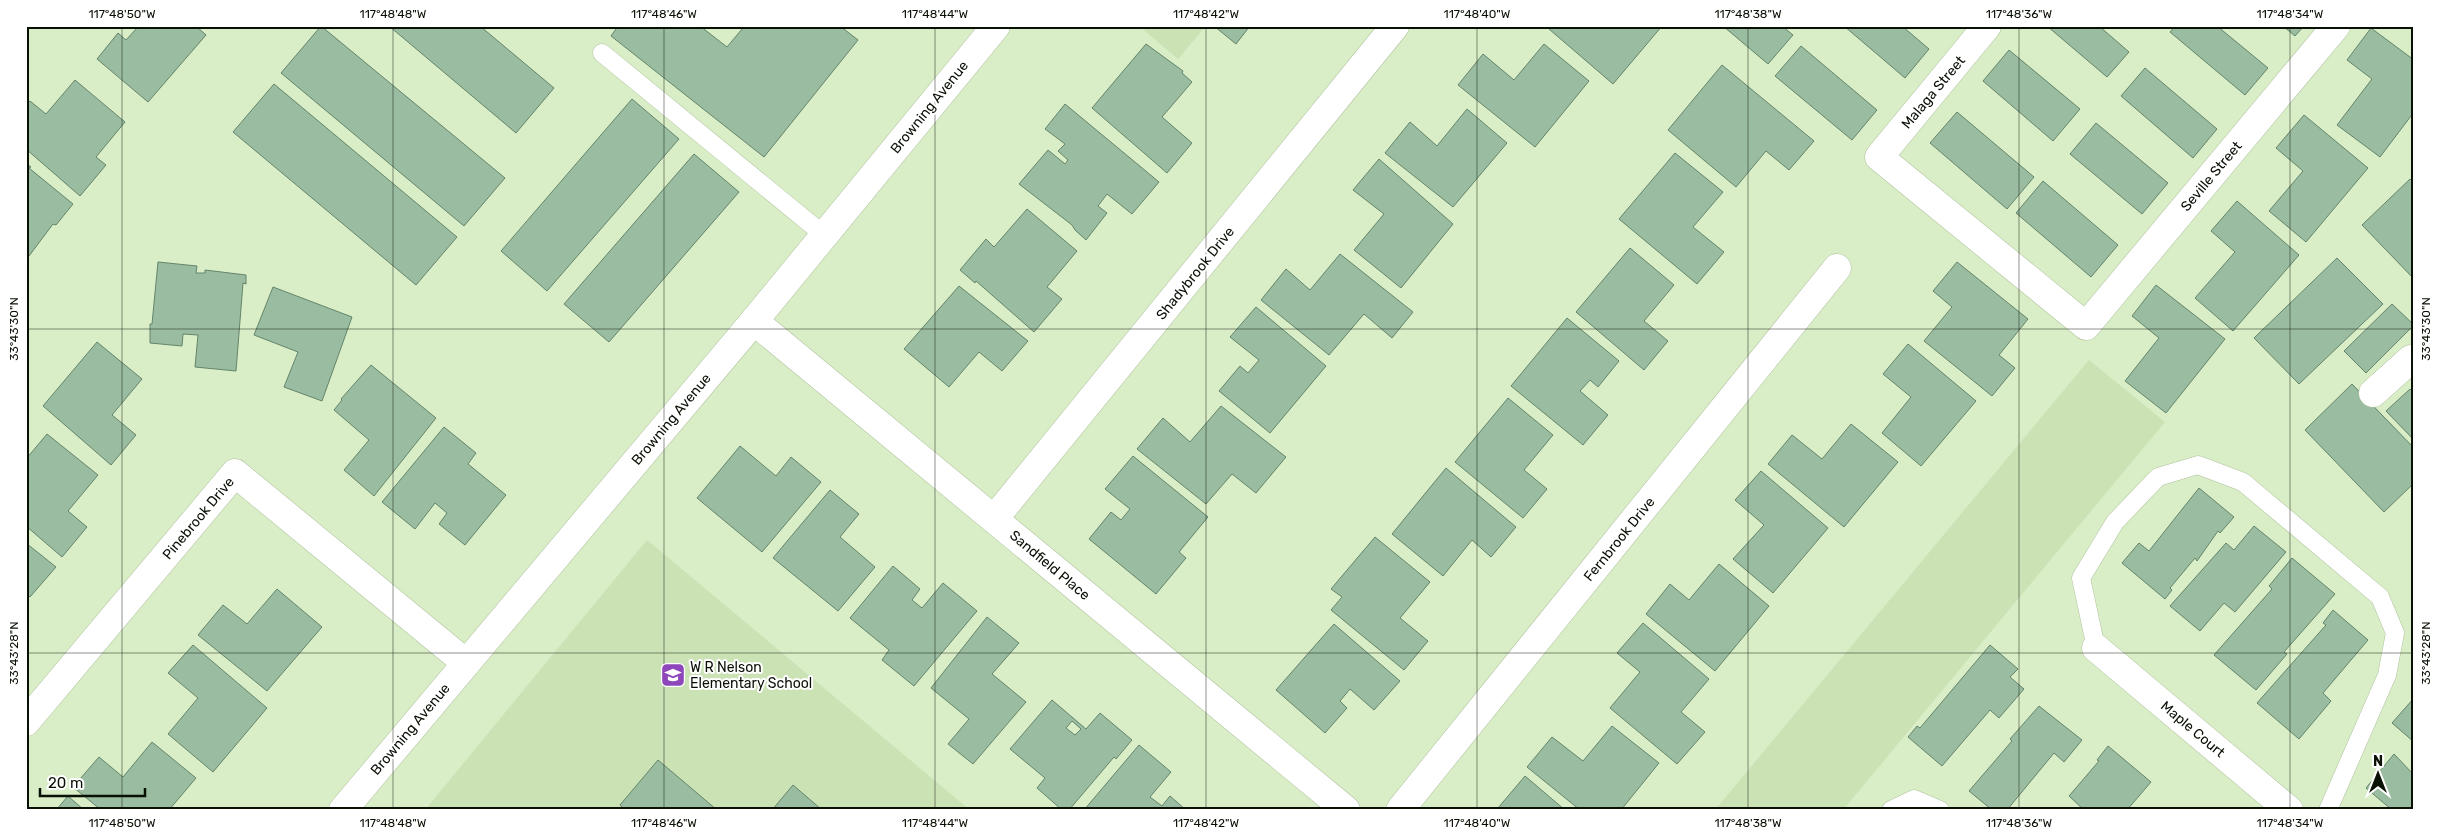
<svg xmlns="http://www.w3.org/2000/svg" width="2440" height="836" viewBox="0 0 2440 836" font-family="Rubik,sans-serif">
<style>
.built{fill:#cbe2b5}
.building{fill:#9abca0;stroke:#64856a;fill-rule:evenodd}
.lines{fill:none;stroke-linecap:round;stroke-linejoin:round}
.lane-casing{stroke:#b0c39f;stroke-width:19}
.street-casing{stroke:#b0c39f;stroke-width:29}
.secondary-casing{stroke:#b0c39f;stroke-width:29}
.lane{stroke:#fff;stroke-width:18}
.street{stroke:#fff;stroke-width:28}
.secondary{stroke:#fff;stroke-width:28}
.ticks{fill:none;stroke:#091004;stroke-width:1;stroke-opacity:0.45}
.labels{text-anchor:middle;stroke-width:4;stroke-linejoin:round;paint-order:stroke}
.street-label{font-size:14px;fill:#091004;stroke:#fff}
.poi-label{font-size:14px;fill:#091004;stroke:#fff;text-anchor:start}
.neatline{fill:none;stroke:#091004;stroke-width:2}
.ticks-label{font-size:12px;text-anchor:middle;fill:#091004}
</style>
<rect width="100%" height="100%" fill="#d9edc7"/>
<!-- built -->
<g class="built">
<path d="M1139 26H1206L1178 59Z"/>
<path d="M2089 360 2165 422 1843 810H1715Z"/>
<path d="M647 540 970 810H425Z"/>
</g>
<!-- building -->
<g class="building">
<path d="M132 26H196L206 35 148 102 97 59 118 33 126 40 136 29Z"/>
<path d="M321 26 505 178 464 226 281 73Z"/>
<path d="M389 26H480L554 88 516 133Z"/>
<path d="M618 26H700L727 47 742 29 738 26H840L858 40 764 157 611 36Z"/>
<path d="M1214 26H1250L1236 44Z"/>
<path d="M1552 26H1662L1613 84 1549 29Z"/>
<path d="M1723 26H1782L1793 35 1768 64Z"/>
<path d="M1844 26H1902L1929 49 1905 78Z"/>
<path d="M2047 26H2099L2129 52 2107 77Z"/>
<path d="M2175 26H2217L2268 68 2245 95 2170 32Z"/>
<path d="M2283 26H2304L2295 36Z"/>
<path d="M2371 28 2414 60V112L2380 157 2337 125 2372 79 2347 60Z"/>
<path d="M1146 44 1183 71 1182 73 1192 82 1162 117 1192 143 1167 173 1092 108Z"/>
<path d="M1544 44 1589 81 1535 147 1458 85 1483 54 1514 80Z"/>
<path d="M1801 46 1877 110 1852 140 1775 76Z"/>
<path d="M2009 50 2080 109 2053 141 1983 81Z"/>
<path d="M1722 65 1814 141 1789 170 1766 151 1736 187 1668 130Z"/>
<path d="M2145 68 2217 129 2193 158 2121 96Z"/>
<path d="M75 80 125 122 96 157 106 165 80 196 26 149V105L30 101 46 114Z"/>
<path d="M274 84 457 237 416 285 233 132Z"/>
<path d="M632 99 679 139 547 291 501 251Z"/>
<path d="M1065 104 1159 182 1132 214 1107 194 1098 206 1107 213 1086 240 1075 230 1072 225 1019 184 1048 150 1065 164 1068 160 1058 151 1065 144 1045 129Z"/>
<path d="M1467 109 1507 143 1453 207 1385 153 1410 122 1437 146Z"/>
<path d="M1957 112 2034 177 2007 209 1930 143Z"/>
<path d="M2304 115 2368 168 2306 242 2269 211 2303 171 2276 148Z"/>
<path d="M2096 123 2168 183 2142 214 2070 154Z"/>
<path d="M1675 153 1723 192 1693 227 1724 252 1697 284 1619 219Z"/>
<path d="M694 154 739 192 609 342 564 304Z"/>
<path d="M1379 159 1453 224 1401 288 1354 250 1384 214 1353 190Z"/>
<path d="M26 163 31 167 29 168 73 204 56 225 53 224 26 260Z"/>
<path d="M2410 179 2414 183V279L2362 225Z"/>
<path d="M2043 181 2118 245 2091 277 2016 213Z"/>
<path d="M2237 201 2299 255 2233 331 2195 298 2235 252 2211 231Z"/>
<path d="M1027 209 1077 251 1047 287 1062 299 1034 332 976 281 975 283 960 270 986 239 994 247Z"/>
<path d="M1630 248 1674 285 1644 321 1668 341 1644 370 1576 312Z"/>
<path d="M1340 254 1413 312 1392 338 1364 314 1329 355 1261 300 1286 269 1310 290Z"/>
<path d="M2337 258 2383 304 2299 384 2254 338Z"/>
<path d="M158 262 197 266 196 273H205V270L246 275V284L243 283 236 371 195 367 198 335 183 334 182 346 150 343V324H152Z"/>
<path d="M1957 262 2028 319 1999 355 2015 368 1992 396 1924 341 1952 307 1933 291Z"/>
<path d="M2156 285 2225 339 2166 413 2125 381 2159 338 2132 316Z"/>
<path d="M959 286 1028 341 1002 371 979 352 949 387 904 349Z"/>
<path d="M273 287 352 317 322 401 284 387 298 352 254 335Z"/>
<path d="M2392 304 2414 325 2366 373 2344 351Z"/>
<path d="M1256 307 1326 366 1270 433 1219 391 1240 366 1248 373 1259 360 1230 337Z"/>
<path d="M1567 318 1619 361 1598 387 1590 380 1580 391 1608 415 1583 445 1511 386Z"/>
<path d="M97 342 142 379 112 415 136 435 111 465 43 406Z"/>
<path d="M1908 344 1976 401 1921 466 1882 433 1911 397 1883 374Z"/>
<path d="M371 365 436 418 374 496 344 470 369 440 334 410 342 400 341 399Z"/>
<path d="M2352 384 2414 448V483L2384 512 2305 430Z"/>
<path d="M2410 389 2414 393V440L2386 411Z"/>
<path d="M1508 398 1553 435 1524 470 1547 489 1523 518 1455 462Z"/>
<path d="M1221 406 1286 457 1256 493 1232 474 1206 504 1137 449 1163 418 1190 442Z"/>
<path d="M1851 424 1898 462 1844 527 1768 464 1792 435 1822 459Z"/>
<path d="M444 427 476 453 468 464 506 495 465 545 439 524 447 513 435 503 415 529 382 502Z"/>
<path d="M47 434 98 475 68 511 87 527 62 557 26 526V459Z"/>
<path d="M740 446 776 476 791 457 821 482 762 552 697 498Z"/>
<path d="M1133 456 1208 517 1179 552 1186 558 1156 594 1089 539 1111 512 1121 520 1130 509 1105 489Z"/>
<path d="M1446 468 1516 527 1491 557 1472 540 1443 576 1392 534Z"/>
<path d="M1761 471 1828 528 1773 593 1733 559 1764 525 1735 500Z"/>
<path d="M2199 488 2234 517 2220 533 2218 531 2197 561 2195 558 2170 588 2172 590 2165 599 2122 563 2139 543 2149 551Z"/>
<path d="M830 490 859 514 840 537 875 567 838 611 773 558Z"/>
<path d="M2254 526 2286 552 2235 612 2224 603 2200 631 2170 606 2226 543 2234 550Z"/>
<path d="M1375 537 1430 582 1400 618 1428 641 1404 670 1331 610 1342 597 1331 589Z"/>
<path d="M26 543 56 567 30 597 26 594Z"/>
<path d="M2292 558 2335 594 2284 652 2287 654 2256 690 2214 655 2272 589 2269 586Z"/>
<path d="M1719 564 1769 606 1715 671 1646 614 1670 584 1689 600Z"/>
<path d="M893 566 920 589 912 600 922 608 943 583 977 611 914 686 882 660 889 650 850 618Z"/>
<path d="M277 589 322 627 267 691 198 635 223 605 247 624Z"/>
<path d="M2333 610 2368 640 2323 693 2331 701 2299 739 2257 703 2326 625 2323 623Z"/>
<path d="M987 617 1019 643 992 674 1026 702 973 764 948 744 969 719 931 688Z"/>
<path d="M1643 623 1709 679 1681 712 1705 732 1677 764 1610 708 1640 672 1617 653Z"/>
<path d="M1334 624 1400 681 1374 710 1350 689 1340 701 1347 708 1325 733 1276 690Z"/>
<path d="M193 645 267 708 213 772 168 734 198 698 168 673Z"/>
<path d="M1990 645 2018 669 2010 677 2024 689 1999 718 1990 710 1942 766 1908 737 1917 726 1920 728Z"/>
<path d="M2414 698V742L2392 723Z"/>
<path d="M1052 700 1086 729 1100 713 1132 740 1116 759 1114 757 1069 810H1062L1037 788 1045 778 1010 749ZM1072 721 1081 729 1075 735 1066 728Z"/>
<path d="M2039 706 2082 740 2064 762 2054 753 2007 810H1992L1969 791 2012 741 2010 739Z"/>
<path d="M1612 726 1659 763 1621 810H1580L1527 767 1552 737 1583 761Z"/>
<path d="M152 742 196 778 169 810H101L73 787 99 757 123 777Z"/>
<path d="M1139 745 1171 772 1150 797 1162 806 1170 796 1186 810H1084Z"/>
<path d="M2108 746 2151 782 2127 810H2084L2069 796 2099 761 2097 760Z"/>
<path d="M2394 754 2414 775V810H2392L2366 788Z"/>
<path d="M658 760 717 810H625L620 805Z"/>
<path d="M1525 776 1565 810H1500L1498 808Z"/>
<path d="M793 785 822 810H772Z"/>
<path d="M68 796 84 810H56Z"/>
</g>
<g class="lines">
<defs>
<g id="lane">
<path d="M602 53 824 235"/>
<path d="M2096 648 2081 578 2115 522 2158 477 2198 465 2243 482 2380 597 2395 633 2387 675 2328 810"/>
<path d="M1891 810 1914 799 1940 810"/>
</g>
<g id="street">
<path d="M1987 26 1879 157 2086 326 2336 26"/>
<path d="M754 321 1346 810"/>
<path d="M2373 393 2411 359 2414 363"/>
<path d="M994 519 1395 26"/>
<path d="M2096 648 2289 810"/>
<path d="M26 722 235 473 466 663"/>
<path d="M1400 810 1837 268"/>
</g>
<path id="secondary" d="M343 810 754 321 996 26"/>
</defs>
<!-- lane casing -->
<use href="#lane" class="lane-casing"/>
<!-- street casing -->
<use href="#street" class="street-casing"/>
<!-- secondary casing -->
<use href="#secondary" class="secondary-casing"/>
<!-- lane -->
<use href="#lane" class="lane"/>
<!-- street -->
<use href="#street" class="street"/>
<!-- secondary -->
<use href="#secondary" class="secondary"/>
</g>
<!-- ticks -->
<path class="ticks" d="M122 26V810M393 26V810M664 26V810M935 26V810M1206 26V810M1477 26V810M1748 26V810M2019 26V810M2290 26V810M26 329H2414M26 653H2414"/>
<!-- icons -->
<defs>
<symbol id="school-square" viewBox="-11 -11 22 22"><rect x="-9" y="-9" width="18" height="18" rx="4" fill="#8e47ba" stroke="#fff"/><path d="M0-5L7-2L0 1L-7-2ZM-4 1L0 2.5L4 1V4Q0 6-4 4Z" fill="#fff"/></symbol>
</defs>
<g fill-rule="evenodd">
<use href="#school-square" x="659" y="661" width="28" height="28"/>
</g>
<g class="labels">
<!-- street labels -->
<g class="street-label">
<text transform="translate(1933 92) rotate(-50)" y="5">Malaga Street</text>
<text transform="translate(929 107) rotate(-51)" y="5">Browning Avenue</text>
<text transform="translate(2211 176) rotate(-50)" y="5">Seville Street</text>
<text transform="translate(1195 273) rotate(-51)" y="5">Shadybrook Drive</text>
<text transform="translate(671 419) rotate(-50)" y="5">Browning Avenue</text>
<text transform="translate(198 518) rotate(-50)" y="5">Pinebrook Drive</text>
<text transform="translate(1619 539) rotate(-51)" y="5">Fernbrook Drive</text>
<text transform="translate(1050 565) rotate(40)" y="5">Sandfield Place</text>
<text transform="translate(410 729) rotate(-50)" y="5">Browning Avenue</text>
<text transform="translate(2193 729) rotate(40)" y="5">Maple Court</text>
</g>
<!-- poi labels -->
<g class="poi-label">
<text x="690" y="672">W R Nelson<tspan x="690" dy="16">Elementary School</tspan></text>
</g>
</g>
<!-- border -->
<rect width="2440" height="836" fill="none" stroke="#ffffff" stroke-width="55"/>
<!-- north arrow -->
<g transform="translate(2378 774)" stroke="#ffffff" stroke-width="4" paint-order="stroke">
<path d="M0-4L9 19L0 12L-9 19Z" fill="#091004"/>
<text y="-8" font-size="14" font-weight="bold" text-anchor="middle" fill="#091004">N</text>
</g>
<!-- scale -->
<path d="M40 788v8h105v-8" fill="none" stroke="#091004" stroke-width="2.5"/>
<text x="48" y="788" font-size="15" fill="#091004" stroke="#ffffff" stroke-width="4" paint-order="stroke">20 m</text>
<rect x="28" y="28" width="2384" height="780" class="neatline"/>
<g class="ticks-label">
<text x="122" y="18">117°48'50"W</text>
<text x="393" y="18">117°48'48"W</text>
<text x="664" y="18">117°48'46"W</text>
<text x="935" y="18">117°48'44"W</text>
<text x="1206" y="18">117°48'42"W</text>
<text x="1477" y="18">117°48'40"W</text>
<text x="1748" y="18">117°48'38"W</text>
<text x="2019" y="18">117°48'36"W</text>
<text x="2290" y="18">117°48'34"W</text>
<text transform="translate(14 329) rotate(-90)" y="4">33°43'30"N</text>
<text transform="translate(2426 329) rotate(-90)" y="4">33°43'30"N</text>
<text transform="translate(14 653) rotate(-90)" y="4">33°43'28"N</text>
<text transform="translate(2426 653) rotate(-90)" y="4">33°43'28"N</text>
<text x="122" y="827">117°48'50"W</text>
<text x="393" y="827">117°48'48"W</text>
<text x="664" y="827">117°48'46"W</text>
<text x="935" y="827">117°48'44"W</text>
<text x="1206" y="827">117°48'42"W</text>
<text x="1477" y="827">117°48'40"W</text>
<text x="1748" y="827">117°48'38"W</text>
<text x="2019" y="827">117°48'36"W</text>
<text x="2290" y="827">117°48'34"W</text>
</g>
</svg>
